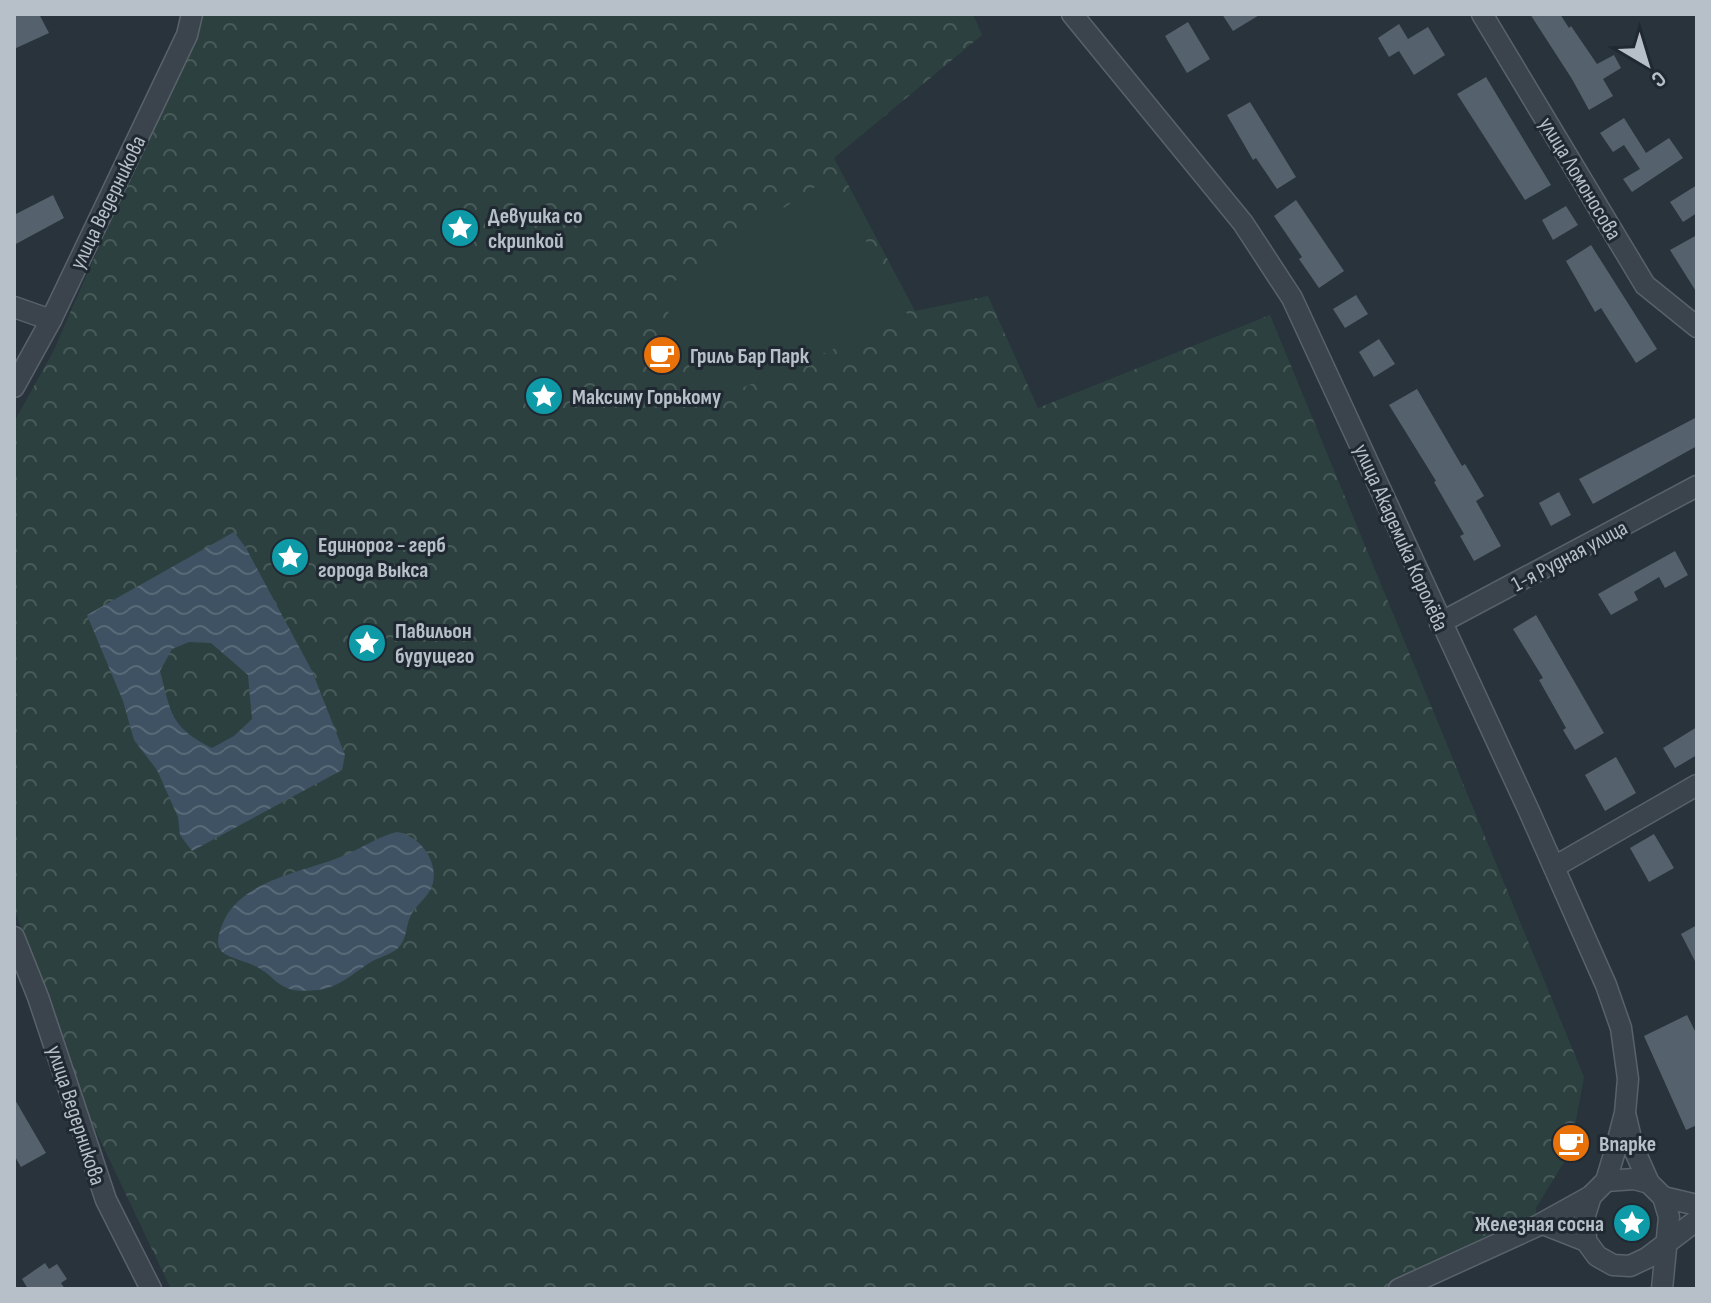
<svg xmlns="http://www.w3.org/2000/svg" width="1711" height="1303" viewBox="0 0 1711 1303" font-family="'Sofia Sans Condensed',sans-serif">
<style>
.park{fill:url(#park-crowns)}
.garden{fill:#2c413f}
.water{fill:url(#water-waves);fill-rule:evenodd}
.building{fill:#55616c}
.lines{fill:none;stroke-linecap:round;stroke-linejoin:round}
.minor-casing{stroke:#59626b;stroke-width:23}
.minor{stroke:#3b444d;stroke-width:20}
.labels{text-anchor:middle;stroke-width:6;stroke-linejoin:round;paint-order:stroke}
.street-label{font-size:22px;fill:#b7bfc8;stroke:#202932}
.poi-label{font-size:22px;font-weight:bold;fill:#b7bfc8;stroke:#202932;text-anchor:start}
</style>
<defs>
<pattern id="park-crowns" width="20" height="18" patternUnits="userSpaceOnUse" patternTransform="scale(2)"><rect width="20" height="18" fill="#2c413f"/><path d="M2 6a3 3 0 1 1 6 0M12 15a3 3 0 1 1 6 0" fill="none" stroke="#485b59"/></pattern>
<pattern id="water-waves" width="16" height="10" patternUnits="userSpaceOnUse" patternTransform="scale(2)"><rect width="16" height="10" fill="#3f5263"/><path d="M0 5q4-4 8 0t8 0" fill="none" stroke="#586978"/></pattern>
</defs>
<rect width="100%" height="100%" fill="#28333c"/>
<!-- park -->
<path class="park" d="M201 14H973L982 35 834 158 915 311 988 296 1038 408 1270 315 1584 1077 1570 1152 1536 1208 1537 1226 1398 1289H171L91 1121 14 908V422L53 352Z"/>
<!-- garden -->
<path class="garden" d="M830 177 909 317 704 404 660 291Z"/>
<!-- water -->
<g class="water">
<path d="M234 532 246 548 312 671 345 755 342 770 192 851 180 835 178 817 157 770 134 740 123 701 87 615ZM189 642 211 643 248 675 252 719 234 736 212 748C170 727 171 713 160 671L172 649Z"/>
<path d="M397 832C420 835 440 863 432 886 429 896 416 905 411 915 405 926 408 938 398 948 390 955 379 957 371 962 353 973 340 987 318 990 272 995 281 975 248 963 228 955 211 955 221 928 237 878 307 873 347 854 364 847 379 836 397 832Z"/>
</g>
<!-- building -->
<g class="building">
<path d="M14 14H39L49 33 14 49Z"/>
<path d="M1222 14H1261L1233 31Z"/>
<path d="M1530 14H1560L1569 28 1571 26 1597 64 1614 55 1621 68 1603 79 1613 96 1589 110 1572 79Z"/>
<path d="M1188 22 1210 59 1187 73 1165 36Z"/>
<path d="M1399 24 1408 39 1428 27 1445 55 1414 75 1399 51 1389 57 1378 38Z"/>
<path d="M1486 77 1551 185 1525 200 1457 94Z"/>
<path d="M1250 102 1296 177 1277 189 1256 158 1253 160 1227 115Z"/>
<path d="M1624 118 1646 153 1669 138 1683 158 1632 192 1623 179 1640 169 1624 145 1613 152 1600 133Z"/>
<path d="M1697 185V213L1683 222 1670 202Z"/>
<path d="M53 195 64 218 14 245V215Z"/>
<path d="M1296 200 1344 271 1319 288 1299 259 1302 257 1274 216Z"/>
<path d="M1566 206 1578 225 1553 240 1542 220Z"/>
<path d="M1697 235V293L1670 250Z"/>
<path d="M1591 245 1657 349 1636 363 1601 308 1595 312 1566 261Z"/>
<path d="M1356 295 1368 314 1345 328 1333 309Z"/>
<path d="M1379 339 1395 364 1374 377 1359 352Z"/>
<path d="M1417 389 1462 466 1465 464 1484 496 1476 501 1501 546 1474 561 1460 536 1464 534 1434 482 1436 481 1389 405Z"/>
<path d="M1697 417V446L1593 504 1579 479Z"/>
<path d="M1559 492 1571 515 1551 526 1539 503Z"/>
<path d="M1675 551 1688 575 1665 588 1659 577 1634 592 1638 600 1611 615 1598 594Z"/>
<path d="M1536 615 1604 733 1575 750 1563 730 1566 728 1539 680 1543 678 1513 629Z"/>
<path d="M1697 727V755L1675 768 1663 748Z"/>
<path d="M1616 757 1636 793 1605 811 1585 775Z"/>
<path d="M1654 834 1674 868 1649 882 1630 848Z"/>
<path d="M1697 925V965L1681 934Z"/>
<path d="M1687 1015 1697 1035V1125L1686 1130 1644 1036Z"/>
<path d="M14 1098 46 1153 21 1167 14 1155Z"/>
<path d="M45 1263 49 1269 57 1264 67 1279 61 1283 65 1289H28L22 1279Z"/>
</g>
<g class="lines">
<defs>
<g id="minor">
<path d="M1072 14 1243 223 1292 298 1529 811 1606 985 1621 1028 1628 1079 1625 1113 1615 1151 1606 1181 1591 1196 1537 1226 1399 1289"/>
<path d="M1482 14 1645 285 1697 327"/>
<path d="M14 307 51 320"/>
<path d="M14 387 51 320 187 35 192 14"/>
<path d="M1440 623 1697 486"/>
<path d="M1554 867 1697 785"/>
<path d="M14 937 38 997 106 1200 151 1289"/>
<path d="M1626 1117 1633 1147 1649 1183 1663 1197 1669 1217 1662 1289"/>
<path d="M1606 1181 1634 1179 1649 1183"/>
<path d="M1663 1197 1697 1205"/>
<path d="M1543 1224 1586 1241 1597 1256 1613 1265 1630 1266 1647 1258 1697 1220"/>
<path d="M1586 1241 1585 1215 1591 1196"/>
</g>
</defs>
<!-- minor casing -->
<use href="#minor" class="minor-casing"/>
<!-- minor -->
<use href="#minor" class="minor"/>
</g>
<!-- icons -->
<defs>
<symbol id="sight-disc" viewBox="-11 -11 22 22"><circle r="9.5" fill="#0f9aa8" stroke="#202932"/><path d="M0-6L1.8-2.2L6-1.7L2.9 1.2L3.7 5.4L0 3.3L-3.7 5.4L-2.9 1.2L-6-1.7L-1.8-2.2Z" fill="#fff"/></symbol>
<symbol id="cafe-disc" viewBox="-11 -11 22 22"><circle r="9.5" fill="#e8710a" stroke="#202932"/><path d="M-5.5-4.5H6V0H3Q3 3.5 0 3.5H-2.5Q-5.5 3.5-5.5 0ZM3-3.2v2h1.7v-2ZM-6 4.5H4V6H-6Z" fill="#fff"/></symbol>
</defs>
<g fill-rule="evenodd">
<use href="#sight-disc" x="438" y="206" width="44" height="44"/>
<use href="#cafe-disc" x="640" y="333" width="44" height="44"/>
<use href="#sight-disc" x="522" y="374" width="44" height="44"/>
<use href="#sight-disc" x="268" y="535" width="44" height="44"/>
<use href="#sight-disc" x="345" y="621" width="44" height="44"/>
<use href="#cafe-disc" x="1549" y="1121" width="44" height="44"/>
<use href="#sight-disc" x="1610" y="1201" width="44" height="44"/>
</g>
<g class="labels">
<!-- street labels -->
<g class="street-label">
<text transform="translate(1581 178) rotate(59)" y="8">улица Ломоносова</text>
<text transform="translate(107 202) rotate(-64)" y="8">улица Ведерникова</text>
<text transform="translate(1402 537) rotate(66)" y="8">улица Академика Королёва</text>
<text transform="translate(1569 555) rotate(-28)" y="8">1-я Рудная улица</text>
<text transform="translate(77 1115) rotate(72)" y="8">улица Ведерникова</text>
</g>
<!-- poi labels -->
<g class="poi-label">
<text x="488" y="223">Девушка со<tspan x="488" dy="25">скрипкой</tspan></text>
<text x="690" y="363">Гриль Бар Парк</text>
<text x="572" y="404">Максиму Горькому</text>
<text x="318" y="552">Единорог - герб<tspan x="318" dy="25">города Выкса</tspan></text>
<text x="395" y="638">Павильон<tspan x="395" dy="25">будущего</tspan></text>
<text x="1599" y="1151">Впарке</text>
<text x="1604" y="1231" text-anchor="end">Железная сосна</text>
</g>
</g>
<!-- border -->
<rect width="1711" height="1303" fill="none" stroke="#b7bfc8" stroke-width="32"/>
<!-- north arrow -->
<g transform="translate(1647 64) rotate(142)" stroke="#202932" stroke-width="6" paint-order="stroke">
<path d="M0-6L14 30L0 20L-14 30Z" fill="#b7bfc8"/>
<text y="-12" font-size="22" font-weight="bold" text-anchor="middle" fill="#b7bfc8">С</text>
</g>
</svg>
